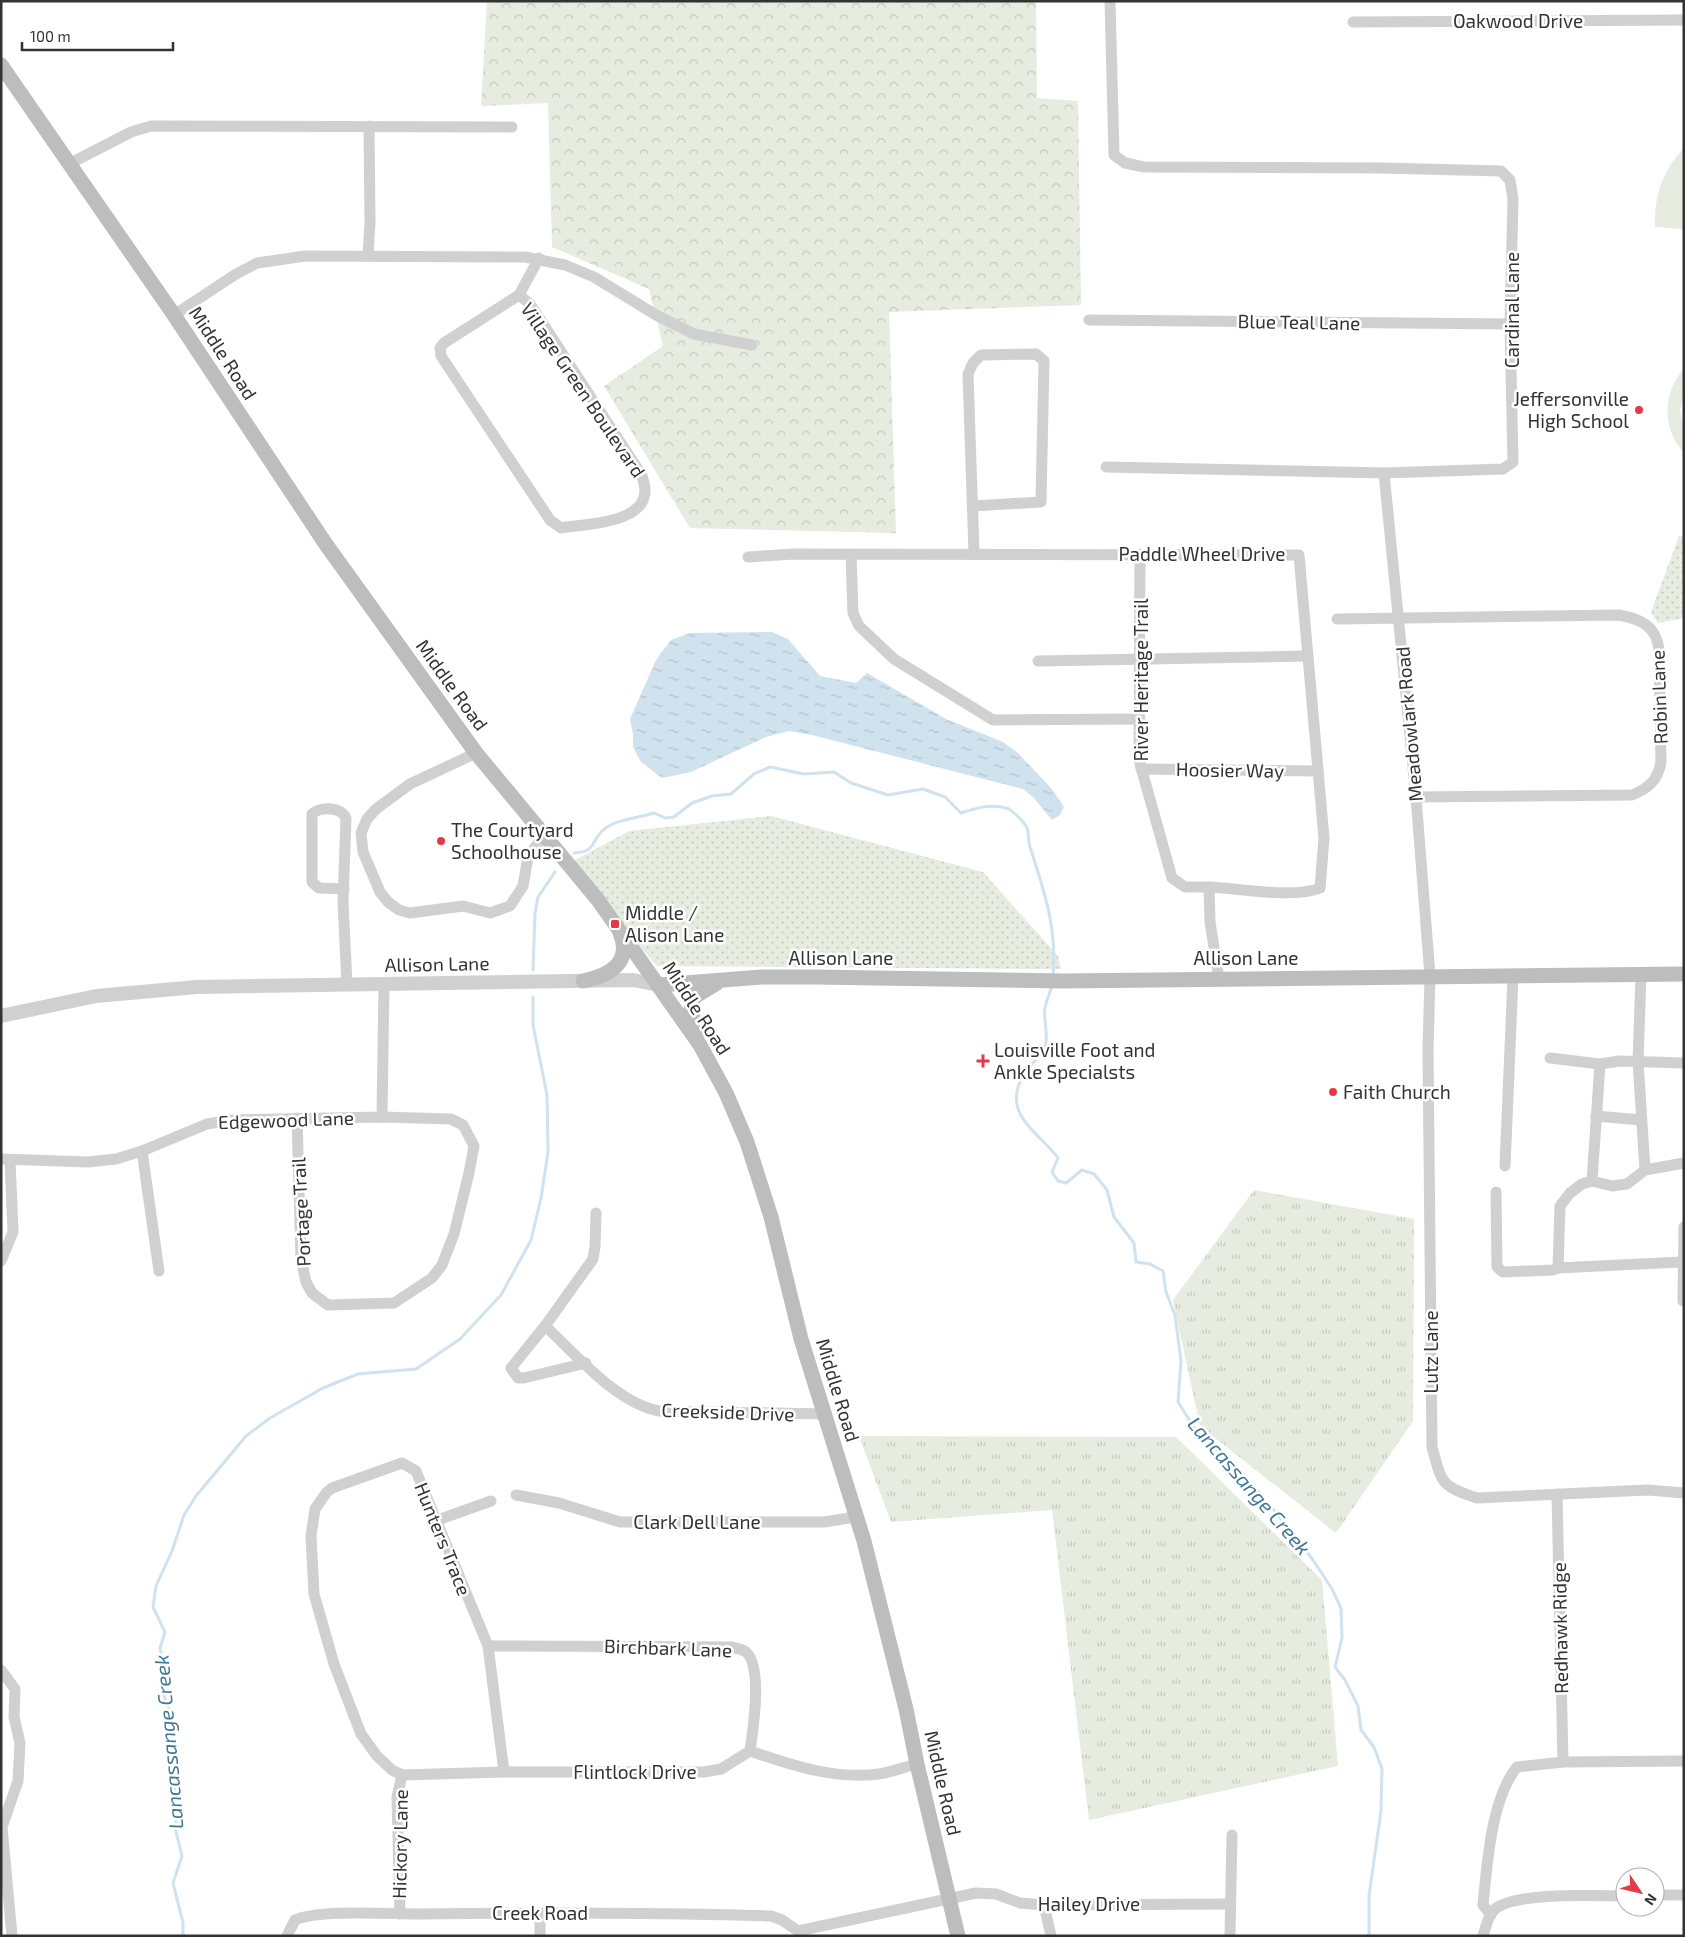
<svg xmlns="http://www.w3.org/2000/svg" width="1685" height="1937" viewBox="0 0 1685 1937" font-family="'Exo 2',sans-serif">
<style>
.grass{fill:url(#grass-tufts)}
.forest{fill:url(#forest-crowns)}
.park{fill:url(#park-dots)}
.pitch{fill:#e6ecdf}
.water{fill:url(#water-ripples)}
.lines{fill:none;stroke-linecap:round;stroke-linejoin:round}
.stream{stroke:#cfe2ee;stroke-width:3}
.minor{stroke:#d0d0d0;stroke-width:11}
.tertiary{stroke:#d0d0d0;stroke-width:14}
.secondary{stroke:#bdbdbd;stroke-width:15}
.poi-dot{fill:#e63946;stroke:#fff;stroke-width:2}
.labels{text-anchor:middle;stroke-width:5;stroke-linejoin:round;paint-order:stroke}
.street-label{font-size:19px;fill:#333;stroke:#fff}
.poi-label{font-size:19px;fill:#333;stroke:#fff;text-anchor:start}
.water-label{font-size:20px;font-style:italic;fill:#3f7597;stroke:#fff}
</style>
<defs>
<pattern id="grass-tufts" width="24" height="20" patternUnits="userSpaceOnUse" patternTransform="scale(1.25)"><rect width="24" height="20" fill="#e6ecdf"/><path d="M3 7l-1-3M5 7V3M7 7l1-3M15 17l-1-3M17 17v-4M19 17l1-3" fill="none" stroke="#c6cbc0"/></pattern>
<pattern id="forest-crowns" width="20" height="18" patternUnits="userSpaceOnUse" patternTransform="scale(1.25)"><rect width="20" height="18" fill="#e6ecdf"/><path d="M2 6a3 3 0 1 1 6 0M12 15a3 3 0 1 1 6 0" fill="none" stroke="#c6cbc0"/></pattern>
<pattern id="park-dots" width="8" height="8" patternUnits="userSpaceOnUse" patternTransform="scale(1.25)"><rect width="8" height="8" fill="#e6ecdf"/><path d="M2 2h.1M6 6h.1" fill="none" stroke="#c6cbc0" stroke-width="1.8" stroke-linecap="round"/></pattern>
<pattern id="water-ripples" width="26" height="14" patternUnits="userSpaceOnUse" patternTransform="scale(1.25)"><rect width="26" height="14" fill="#cfe2ee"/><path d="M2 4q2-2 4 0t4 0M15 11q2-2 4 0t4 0" fill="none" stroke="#b2c2cd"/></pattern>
</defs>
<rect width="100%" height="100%" fill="#fff"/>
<!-- grass -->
<g class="grass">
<path d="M1254 1190 1414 1219 1413 1421 1336 1533 1200 1426 1173 1300Z"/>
<path d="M859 1436 1176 1437 1322 1580 1338 1766 1089 1820 1052 1510 891 1522Z"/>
</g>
<!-- forest -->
<path class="forest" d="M487 1H1036L1037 98 1078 101 1081 305 889 312 896 533 690 528 604 386 663 346 649 289 552 247 548 103 481 106Z"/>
<!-- park -->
<g class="park">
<path d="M1679 536H1684V618L1658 623 1651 612Z"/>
<path d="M771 816 983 872 1058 956 1061 969 657 966 568 864 629 831Z"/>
</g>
<!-- pitch -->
<g class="pitch">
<path d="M1684 148V229L1655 227C1654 196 1662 171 1684 148Z"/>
<path d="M1684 369V392L1680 411 1684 429V453C1662 429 1662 392 1684 369Z"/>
</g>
<!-- water -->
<path class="water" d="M772 632 788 639 820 676 856 683 867 673 946 719 1003 742 1017 752 1052 789 1064 807 1060 815 1052 820 1033 797 1023 789 812 735 789 731 766 737 691 772 662 778 641 762 633 747V734L630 719 656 660 671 640 690 633Z"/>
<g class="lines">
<!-- stream -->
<g class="stream">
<path d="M574 853C596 852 590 843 602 831 614 819 639 818 654 813L665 818 674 817 692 803 712 796 731 794 754 774 770 767 804 774 834 772 851 783 888 795 923 789 945 797 961 813C976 808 993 803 1009 809 1014 812 1025 823 1027 828 1029 834 1028 841 1030 847 1045 894 1057 927 1053 977"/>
<path d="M533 970 535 914 538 897 555 872"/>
<path d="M1052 986C1050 993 1046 1001 1045 1008 1043 1020 1049 1035 1045 1047 1040 1058 1030 1064 1024 1074 1000 1114 1038 1131 1058 1158L1052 1172 1058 1181 1066 1183 1082 1170 1094 1174 1107 1190 1114 1217 1134 1243 1136 1262 1150 1264 1163 1271 1166 1292 1175 1315 1181 1361 1178 1402 1195 1429 1254 1486 1278 1515 1313 1560 1332 1589 1341 1608 1342 1638 1335 1667 1345 1680 1358 1706 1361 1730 1374 1747 1382 1769 1381 1811 1369 1896V1936"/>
<path d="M183 1936V1923L173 1883 182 1856 175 1828 177 1815 174 1796 175 1780 167 1746 170 1726 168 1706 160 1685 164 1668 160 1648 165 1632 153 1607 156 1586 172 1551 184 1515 196 1496 246 1436 270 1418 323 1388 358 1374 416 1369 460 1339 501 1295 531 1240 541 1198 548 1152 547 1095 533 1025V997"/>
</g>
<!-- minor -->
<g class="minor">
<path d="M1353 22 1684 20"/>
<path d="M69 164 131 132 151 126 512 127"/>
<path d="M368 256 370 222 369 126"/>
<path d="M519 295 444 343 440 348 441 356 550 520 561 528C592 523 662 523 641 474L530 304 519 295 539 258"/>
<path d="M174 315 236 274 257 263 305 256 525 257 565 265 594 277 656 315 694 334 752 345"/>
<path d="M1089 320 1510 324"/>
<path d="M1106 467 1384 473 1503 469 1513 462 1510 324 1513 199 1510 180 1501 171 1382 168 1144 167 1125 163 1114 155 1110 1"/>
<path d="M1384 473 1416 797 1430 976 1428 1050 1432 1447C1442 1483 1440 1486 1477 1498L1648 1490 1684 1493"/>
<path d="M973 506 1041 502 1044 361 1036 354 981 355 973 363 968 374 974 553"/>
<path d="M1140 554 1139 760 1172 878 1185 887H1209L1210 922 1219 979"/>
<path d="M851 555 853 613 859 626 894 659 993 720 1140 719"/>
<path d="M748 557 794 554 1299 555 1324 838 1320 888C1294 899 1238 888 1209 887"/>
<path d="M1337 619 1619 615C1641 619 1656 626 1659 649L1661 762C1658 780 1649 788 1632 795L1416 797"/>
<path d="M1038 661 1308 656"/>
<path d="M476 753 410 784 376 809 367 819 361 833 363 852 380 892 388 902 399 910 410 913 463 906 490 913 510 906 523 886 528 857 544 835"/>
<path d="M1141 769 1318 771"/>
<path d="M344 889 319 888 312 882V814C320 806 343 807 346 819L343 902 347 985"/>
<path d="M1641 976 1638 1061 1645 1170"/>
<path d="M1550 1058 1600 1064 1620 1061 1684 1063"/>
<path d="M1596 1116 1641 1120"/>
<path d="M382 1117 384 984"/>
<path d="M142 1151 159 1271"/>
<path d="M1 1159 88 1162 116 1159 142 1151 207 1124 231 1120 382 1117 451 1119 463 1125 474 1146 469 1173 454 1234 442 1265 432 1278 394 1303 328 1305 312 1293 306 1282 301 1259 297 1118"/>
<path d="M1505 1166 1513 977"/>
<path d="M1592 1181 1600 1064"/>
<path d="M1496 1192 1497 1267 1503 1272 1553 1270 1558 1268 1560 1206 1570 1193 1582 1184 1592 1181 1612 1186 1627 1184 1645 1170 1684 1163"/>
<path d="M1 1261 13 1232 10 1161"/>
<path d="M1558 1268 1681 1262"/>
<path d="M1683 1301 1684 1227"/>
<path d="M545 1326C577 1355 616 1403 659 1411L826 1414"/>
<path d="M586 1363 524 1378H518L511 1368 545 1326 593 1259 595 1247 596 1213"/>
<path d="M1557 1494 1563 1762"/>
<path d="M516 1495 559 1503 620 1522H824L856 1517"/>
<path d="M435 1521 491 1501"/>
<path d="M488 1646 731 1647C736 1648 742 1649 746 1652 763 1667 753 1730 750 1751"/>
<path d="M1 1670 15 1689 14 1717 20 1743 18 1781 2 1827 12 1936"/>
<path d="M504 1772 488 1646 416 1471 402 1463 332 1488 327 1492 315 1509 311 1536 314 1594 334 1664 361 1734 377 1756 392 1770 402 1775 504 1772H704L721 1769 750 1751C791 1765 835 1780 879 1774 892 1772 904 1767 917 1764"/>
<path d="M1655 1895H1684"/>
<path d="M1044 1905 1051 1936"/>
<path d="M540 1913V1936"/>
<path d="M400 1914 397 1797 402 1775"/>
<path d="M1491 1915 1483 1905C1487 1865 1491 1799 1517 1767L1563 1762 1684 1761"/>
<path d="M798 1931 976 1893 996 1894 1020 1903 1044 1905 1230 1904"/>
<path d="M287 1936 295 1920C318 1909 390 1914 419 1914 536 1913 654 1912 771 1916L782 1920 798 1931"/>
<path d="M1230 1936 1232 1835"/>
<path d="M1483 1936C1485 1929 1488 1917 1493 1911 1511 1891 1597 1896 1625 1896"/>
</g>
<!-- tertiary -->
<path class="tertiary" d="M1 1016 96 996 197 987 633 980 659 985"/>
<!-- secondary -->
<g class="secondary">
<path d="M1 65 174 315 325 543 476 753 598 900 700 1045 726 1093 747 1142 771 1217 801 1339 864 1541 906 1709 917 1764 958 1936"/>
<path d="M583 981C608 976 633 963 620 933"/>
<path d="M659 985 762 977H815L1063 981 1684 974"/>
<path d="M697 1034 691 1009 694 997 717 983"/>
</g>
</g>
<!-- markers -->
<g class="poi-dot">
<circle cx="1639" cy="410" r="5"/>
<circle cx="441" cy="841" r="5"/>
<rect x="610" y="919" width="10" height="10" rx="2.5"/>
<path d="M980.5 1053.5h5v5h5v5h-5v5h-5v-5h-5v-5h5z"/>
<circle cx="1333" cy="1092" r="5"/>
</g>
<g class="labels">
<!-- street labels -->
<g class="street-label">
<text x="1518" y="28">Oakwood Drive</text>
<text transform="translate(1512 310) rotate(-90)" y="7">Cardinal Lane</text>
<text transform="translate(1299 322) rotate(1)" y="7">Blue Teal Lane</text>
<text transform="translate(223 353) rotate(57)" y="7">Middle Road</text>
<text transform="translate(583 390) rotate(56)" y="7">Village Green Boulevard</text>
<text x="1202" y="561">Paddle Wheel Drive</text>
<text transform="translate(1141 680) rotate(-90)" y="7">River Heritage Trail</text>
<text transform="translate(452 685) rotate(54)" y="7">Middle Road</text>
<text transform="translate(1659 697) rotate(-92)" y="7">Robin Lane</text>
<text transform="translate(1409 724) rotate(-95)" y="7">Meadowlark Road</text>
<text transform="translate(1230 770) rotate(1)" y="7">Hoosier Way</text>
<text x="841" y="965">Allison Lane</text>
<text x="1246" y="965">Allison Lane</text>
<text transform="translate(437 964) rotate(-1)" y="7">Allison Lane</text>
<text transform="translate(697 1008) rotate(57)" y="7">Middle Road</text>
<text transform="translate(286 1120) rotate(-2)" y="7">Edgewood Lane</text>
<text transform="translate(301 1212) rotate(-93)" y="7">Portage Trail</text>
<text transform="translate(1431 1352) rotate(-90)" y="7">Lutz Lane</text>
<text transform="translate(838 1390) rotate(73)" y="7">Middle Road</text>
<text transform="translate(728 1412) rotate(2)" y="7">Creekside Drive</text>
<text x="697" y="1529">Clark Dell Lane</text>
<text transform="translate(443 1539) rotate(68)" y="7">Hunters Trace</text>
<text transform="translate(1560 1628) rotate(-91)" y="7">Redhawk Ridge</text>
<text transform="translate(668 1648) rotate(2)" y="7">Birchbark Lane</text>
<text x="635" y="1779">Flintlock Drive</text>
<text transform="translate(943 1783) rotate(77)" y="7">Middle Road</text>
<text transform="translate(400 1844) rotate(-89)" y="7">Hickory Lane</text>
<text x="1089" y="1911">Hailey Drive</text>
<text x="540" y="1920">Creek Road</text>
</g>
<!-- poi labels -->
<g class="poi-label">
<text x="1629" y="406" text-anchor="end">Jeffersonville<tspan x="1629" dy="22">High School</tspan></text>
<text x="451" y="837">The Courtyard<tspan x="451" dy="22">Schoolhouse</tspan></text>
<text x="625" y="920">Middle /<tspan x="625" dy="22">Alison Lane</tspan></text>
<text x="994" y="1057">Louisville Foot and<tspan x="994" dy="22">Ankle Specialsts</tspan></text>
<text x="1343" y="1099">Faith Church</text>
</g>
<!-- water labels -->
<g class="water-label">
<text transform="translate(1249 1486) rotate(49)" y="7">Lancassange Creek</text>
<text transform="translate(169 1742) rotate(-95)" y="7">Lancassange Creek</text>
</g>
</g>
<!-- border -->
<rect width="1685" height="1937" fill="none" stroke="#333333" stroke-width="5"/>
<!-- north arrow -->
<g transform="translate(1640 1892) rotate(125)"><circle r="24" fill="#ffffff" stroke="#adadad"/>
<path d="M0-4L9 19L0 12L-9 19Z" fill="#e63946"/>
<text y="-8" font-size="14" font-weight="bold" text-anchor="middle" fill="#333333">N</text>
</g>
<!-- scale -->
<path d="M22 42v8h151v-8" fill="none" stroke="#333333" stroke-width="2.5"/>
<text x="30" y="42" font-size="15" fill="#333333" stroke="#ffffff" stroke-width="4" paint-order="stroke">100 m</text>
</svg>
